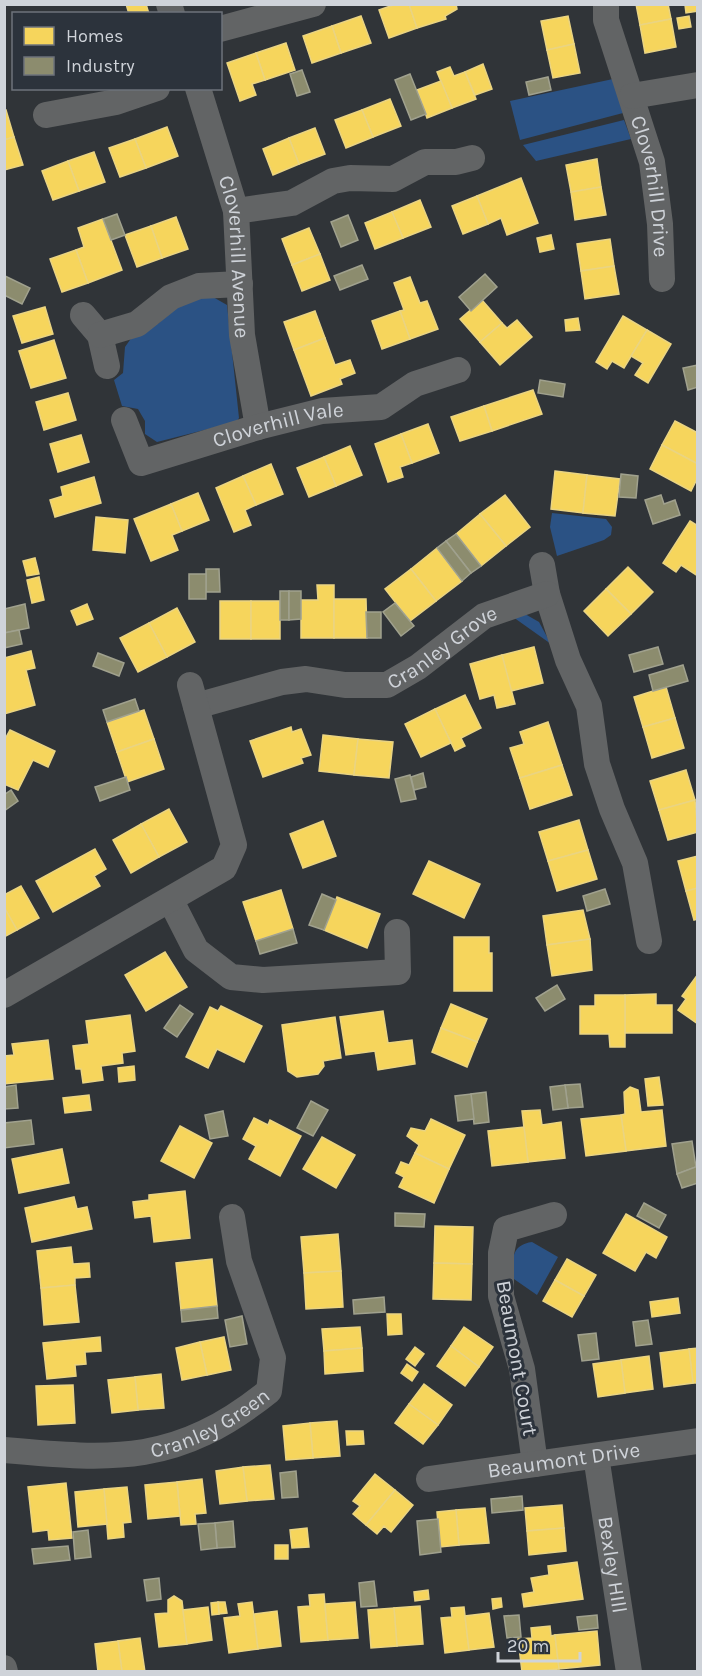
<svg xmlns="http://www.w3.org/2000/svg" width="702" height="1676" viewBox="0 0 702 1676" font-family="Karla,sans-serif">
<style>
.green{fill:#2b5284}
.homes{fill:#f6d55c;stroke:#ead482;stroke-width:1.5}
.industry{fill:#8c8c6e;stroke:#a0a18e;stroke-width:1.5}
.lines{fill:none;stroke-linecap:round;stroke-linejoin:round}
.minor{stroke:#626465;stroke-width:26}
.labels{text-anchor:middle;stroke-width:6;stroke-linejoin:round;paint-order:stroke}
.street-label{font-size:21px;fill:#cfd3d9;stroke:#2c333c}
</style>
<rect width="100%" height="100%" fill="#303438"/>
<!-- green -->
<g class="green">
<path d="M613 79 623 113 520 140 510 101Z"/>
<path d="M624 120 631 139 536 161 523 145Z"/>
<path d="M213 297 227 305 239 418 236 422 157 442 145 434V421L138 409 122 406 114 380 123 373 125 347 132 337 159 323 185 299Z"/>
<path d="M552 513 606 519 612 527 611 535 604 540 557 556 550 527Z"/>
<path d="M525 614 539 622 551 644 513 617Z"/>
<path d="M532 1242 558 1257 537 1295 511 1277C513 1259 511 1245 532 1242Z"/>
</g>
<!-- homes -->
<g class="homes">
<path d="M126 4H146L149 14H129Z"/>
<path d="M396 4H409L417 28 389 38 379 10Z"/>
<path d="M409 4H456L457 9 445 16 446 19 417 28Z"/>
<path d="M636 4H668L671 19 640 25Z"/>
<path d="M698 4V11L686 13 685 5Z"/>
<path d="M361 16 371 43 341 53 332 26Z"/>
<path d="M568 16 574 44 547 50 541 21Z"/>
<path d="M689 16 691 27 679 29 677 18Z"/>
<path d="M671 19 676 47 645 53 640 25Z"/>
<path d="M332 26 341 53 312 63 303 36Z"/>
<path d="M286 43 295 70 265 80 256 53Z"/>
<path d="M574 44 580 73 553 78 547 50Z"/>
<path d="M256 53 265 80 252 84 256 95 240 101 227 63Z"/>
<path d="M483 64 492 89 475 95 465 72Z"/>
<path d="M450 67 454 76 465 72 476 99 452 108 437 72Z"/>
<path d="M441 81 452 108 427 118 417 90Z"/>
<path d="M390 99 401 126 373 137 362 110Z"/>
<path d="M6 110 14 137 4 140V111Z"/>
<path d="M362 110 373 137 346 148 335 120Z"/>
<path d="M167 127 178 156 146 168 135 139Z"/>
<path d="M315 128 325 154 299 164 289 138Z"/>
<path d="M14 137 23 165 4 170V140Z"/>
<path d="M289 138 299 164 273 175 263 149Z"/>
<path d="M135 139 146 168 120 177 109 148Z"/>
<path d="M94 152 105 182 79 191 68 161Z"/>
<path d="M597 159 601 187 571 192 566 165Z"/>
<path d="M68 161 79 191 53 200 42 171Z"/>
<path d="M521 178 538 223 507 235 501 218 488 224 477 196Z"/>
<path d="M601 187 606 215 575 220 571 192Z"/>
<path d="M477 196 488 224 463 234 452 206Z"/>
<path d="M420 200 431 227 403 238 392 212Z"/>
<path d="M392 212 403 238 375 249 365 223Z"/>
<path d="M176 217 188 249 162 258 151 226Z"/>
<path d="M103 219 122 270 88 283 76 250 84 247 78 228Z"/>
<path d="M151 226 162 258 137 267 125 235Z"/>
<path d="M309 228 320 254 292 265 282 239Z"/>
<path d="M551 235 554 249 540 252 537 238Z"/>
<path d="M610 239 614 266 581 271 577 244Z"/>
<path d="M76 250 88 283 62 292 50 259Z"/>
<path d="M320 254 330 280 302 291 292 265Z"/>
<path d="M614 266 619 294 585 299 581 271Z"/>
<path d="M410 277 420 303 427 301 438 329 410 339 400 311 404 310 394 283Z"/>
<path d="M482 300 502 323 480 342 460 319Z"/>
<path d="M45 307 53 334 22 343 13 316Z"/>
<path d="M315 311 325 338 294 350 284 322Z"/>
<path d="M400 311 410 339 382 349 372 321Z"/>
<path d="M623 316 647 330 624 368 612 361 607 369 596 362Z"/>
<path d="M578 318 580 330 566 331 565 320Z"/>
<path d="M517 320 532 337 500 365 480 342 502 323 507 328Z"/>
<path d="M647 330 671 344 648 383 635 375 643 363 631 356Z"/>
<path d="M325 338 335 365 350 360 355 373 340 379 342 384 311 396 294 350Z"/>
<path d="M54 340 66 378 31 388 19 351Z"/>
<path d="M533 390 542 414 492 431 484 406Z"/>
<path d="M68 393 76 420 44 430 36 402Z"/>
<path d="M484 406 492 431 460 441 451 417Z"/>
<path d="M675 421 698 433V464L662 445Z"/>
<path d="M428 424 439 453 412 463 401 434Z"/>
<path d="M401 434 412 463 400 467 403 477 388 482 375 444Z"/>
<path d="M81 435 89 462 58 472 50 444Z"/>
<path d="M662 445 698 464V477L691 491 650 469Z"/>
<path d="M350 446 362 475 336 486 324 457Z"/>
<path d="M324 457 336 486 309 497 297 468Z"/>
<path d="M271 464 283 494 256 505 243 476Z"/>
<path d="M555 471 587 475 583 513 551 509Z"/>
<path d="M587 475 620 479 615 516 583 513Z"/>
<path d="M243 476 256 505 245 510 251 525 234 532 216 488Z"/>
<path d="M94 477 101 503 55 517 50 500 63 496 61 487Z"/>
<path d="M198 493 209 520 182 531 171 504Z"/>
<path d="M505 495 530 527 506 546 480 514Z"/>
<path d="M171 504 182 531 172 535 178 550 151 561 134 519Z"/>
<path d="M480 514 506 546 481 566 456 534Z"/>
<path d="M96 517 128 520 125 553 93 550Z"/>
<path d="M690 521 698 526V576L681 565 676 572 663 563Z"/>
<path d="M437 548 462 581 436 601 411 569Z"/>
<path d="M35 558 39 574 27 576 23 561Z"/>
<path d="M628 567 653 592 631 614 606 589Z"/>
<path d="M411 569 436 601 410 621 385 589Z"/>
<path d="M39 577 44 600 32 603 27 580Z"/>
<path d="M317 585H334V638H301V600H318Z"/>
<path d="M606 589 631 614 608 636 584 611Z"/>
<path d="M334 599H366L367 638H334Z"/>
<rect x="220" y="601" width="31" height="38"/>
<rect x="251" y="601" width="29" height="38"/>
<path d="M87 604 93 619 77 625 71 611Z"/>
<path d="M177 608 195 642 167 657 149 623Z"/>
<path d="M149 623 167 657 138 672 120 638Z"/>
<path d="M534 647 543 683 511 691 502 655Z"/>
<path d="M31 651 35 668 26 670 35 705 4 714V658Z"/>
<path d="M502 655 515 704 497 708 494 695 480 699 470 664Z"/>
<path d="M666 687 675 718 643 727 634 697Z"/>
<path d="M465 695 481 728 461 738 465 746 455 751 435 709Z"/>
<path d="M435 709 451 743 421 757 405 724Z"/>
<path d="M144 710 154 739 117 752 107 722Z"/>
<path d="M675 718 684 748 652 758 643 727Z"/>
<path d="M548 722 562 765 520 778 510 748 524 744 520 732Z"/>
<path d="M291 727 292 732 301 729 311 755 301 758 303 763 263 777 250 741Z"/>
<path d="M10 730 55 751 48 767 33 760 18 790 4 784V741Z"/>
<path d="M323 735 358 739 354 775 319 771Z"/>
<path d="M154 739 164 769 127 782 117 752Z"/>
<path d="M358 739 393 742 389 778 354 775Z"/>
<path d="M562 765 572 795 530 809 520 778Z"/>
<path d="M686 770 695 800 659 810 650 781Z"/>
<path d="M695 800 698 832 668 840 659 810Z"/>
<path d="M169 809 187 842 159 857 141 824Z"/>
<path d="M579 820 588 850 548 861 539 832Z"/>
<path d="M323 821 336 856 303 868 290 834Z"/>
<path d="M141 824 159 857 131 873 113 840Z"/>
<path d="M95 849 106 869 94 876 100 886 53 912 36 881Z"/>
<path d="M588 850 597 879 557 891 548 861Z"/>
<path d="M698 856V888L686 891 678 861Z"/>
<path d="M429 861 480 884 464 918 413 894Z"/>
<path d="M21 886 39 918 17 930 4 907V895Z"/>
<path d="M698 888V919L694 920 686 891Z"/>
<path d="M281 890 293 929 256 941 243 902Z"/>
<path d="M337 897 380 914 367 948 324 930Z"/>
<path d="M4 907 17 930 4 937Z"/>
<path d="M583 910 590 939 547 945 543 916Z"/>
<path d="M454 937H489V953H492V991H454Z"/>
<path d="M590 939 592 970 552 976 547 945Z"/>
<path d="M165 952 187 987 146 1011 125 975Z"/>
<path d="M698 974V1024L678 1010 686 999 682 996Z"/>
<path d="M656 994V1005H672V1033H625V995Z"/>
<path d="M595 995H625V1047H610L609 1034H580V1006H595Z"/>
<path d="M451 1004 487 1019 477 1042 441 1028Z"/>
<path d="M221 1006 262 1026 244 1062 217 1049 208 1068 186 1057 210 1007 218 1011Z"/>
<path d="M383 1011 388 1043 412 1040 415 1064 378 1070 375 1051 346 1055 340 1017Z"/>
<path d="M130 1015 135 1051 122 1053 123 1063 101 1066 103 1080 83 1083 81 1069H76L73 1046 89 1044 86 1021Z"/>
<path d="M335 1017 341 1058 323 1061 324 1066 318 1074 297 1077 288 1071 282 1025Z"/>
<path d="M441 1028 477 1042 467 1067 432 1052Z"/>
<path d="M48 1040 53 1079 4 1084V1056L14 1055 12 1044Z"/>
<path d="M134 1066 135 1080 119 1082 118 1068Z"/>
<path d="M659 1077 663 1105 648 1106 645 1079Z"/>
<path d="M630 1087 638 1090 641 1112 662 1110 666 1146 626 1151 621 1115 625 1114 624 1092Z"/>
<path d="M89 1095 91 1110 65 1113 63 1098Z"/>
<path d="M540 1110 542 1125 561 1122 565 1158 528 1162 522 1111Z"/>
<path d="M621 1115 626 1151 586 1156 581 1119Z"/>
<path d="M254 1118 268 1125 270 1120 301 1136 280 1176 249 1159 256 1146 243 1139Z"/>
<path d="M431 1119 465 1135 449 1169 415 1153 419 1145 407 1136 411 1128 425 1131Z"/>
<path d="M180 1126 212 1143 194 1178 161 1161Z"/>
<path d="M524 1127 528 1162 492 1166 488 1131Z"/>
<path d="M322 1137 355 1155 336 1188 303 1169Z"/>
<path d="M62 1149 69 1183 19 1193 12 1159Z"/>
<path d="M415 1153 449 1169 434 1203 399 1187 404 1177 396 1173 401 1162 409 1165Z"/>
<path d="M185 1191 190 1238 154 1242 151 1216 135 1218 133 1202 149 1200V1195Z"/>
<path d="M74 1197 77 1209 87 1207 92 1229 32 1242 25 1208Z"/>
<path d="M626 1214 667 1237 656 1258 646 1252 635 1271 603 1253Z"/>
<path d="M435 1226 473 1227 472 1264 434 1263Z"/>
<path d="M338 1234 341 1271 304 1273 301 1237Z"/>
<path d="M71 1247 73 1264 89 1263 90 1277 75 1278V1285L41 1288 37 1251Z"/>
<path d="M212 1259 217 1306 181 1310 176 1263Z"/>
<path d="M567 1259 596 1275 584 1296 555 1280Z"/>
<path d="M434 1263 472 1264 471 1300 433 1299Z"/>
<path d="M341 1271 343 1307 306 1309 304 1273Z"/>
<path d="M555 1280 584 1296 572 1317 543 1301Z"/>
<path d="M75 1285 79 1322 44 1325 41 1288Z"/>
<path d="M678 1298 680 1313 652 1317 650 1302Z"/>
<path d="M387 1314H401L402 1334 388 1335Z"/>
<path d="M360 1327 362 1348 324 1351 322 1329Z"/>
<path d="M464 1327 493 1347 479 1367 451 1346Z"/>
<path d="M100 1337 101 1351 85 1352 86 1364 75 1365 76 1376 47 1379 43 1343Z"/>
<path d="M224 1337 231 1370 207 1375 200 1342Z"/>
<path d="M200 1342 207 1375 182 1380 176 1348Z"/>
<path d="M451 1346 479 1367 465 1386 437 1366Z"/>
<path d="M415 1347 424 1354 415 1366 406 1359Z"/>
<path d="M362 1348 363 1371 325 1374 324 1351Z"/>
<path d="M698 1348V1383H693L689 1349Z"/>
<path d="M689 1349 693 1383 664 1387 660 1353Z"/>
<path d="M649 1356 653 1389 625 1393 621 1360Z"/>
<path d="M621 1360 625 1393 598 1397 593 1364Z"/>
<path d="M407 1364 418 1372 412 1381 401 1373Z"/>
<path d="M161 1374 164 1408 138 1410 135 1377Z"/>
<path d="M135 1377 138 1410 112 1413 108 1380Z"/>
<path d="M424 1384 452 1405 438 1425 409 1404Z"/>
<path d="M73 1385 75 1423 38 1425 36 1386Z"/>
<path d="M409 1404 438 1425 423 1444 395 1423Z"/>
<path d="M337 1421 340 1456 313 1458 310 1423Z"/>
<path d="M310 1423 313 1458 286 1460 283 1426Z"/>
<path d="M346 1431H363L364 1444 347 1445Z"/>
<path d="M270 1465 274 1499 247 1501 243 1467Z"/>
<path d="M243 1467 247 1501 220 1504 216 1471Z"/>
<path d="M375 1474 395 1490 366 1525 353 1514 360 1506 353 1501Z"/>
<path d="M202 1479 206 1513 195 1514 196 1524 181 1525 177 1482Z"/>
<path d="M177 1482 180 1516 148 1519 145 1485Z"/>
<path d="M66 1483 72 1538 49 1540 48 1530 33 1532 28 1487Z"/>
<path d="M127 1487 131 1522 123 1523 124 1537 108 1539 104 1489Z"/>
<path d="M104 1489 107 1524 78 1527 75 1492Z"/>
<path d="M395 1490 413 1505 391 1532 384 1526 377 1534 366 1525Z"/>
<path d="M562 1505 564 1528 527 1531 525 1508Z"/>
<path d="M485 1508 489 1543 459 1545 456 1510Z"/>
<path d="M456 1510 459 1545 440 1547 437 1512Z"/>
<path d="M307 1528 309 1547 292 1548 290 1530Z"/>
<path d="M564 1528 566 1551 529 1555 527 1531Z"/>
<rect x="275" y="1545" width="13" height="14"/>
<path d="M577 1562 583 1599 524 1607 522 1594 534 1592 531 1578 549 1575 548 1566Z"/>
<path d="M428 1590 429 1599 415 1601 414 1592Z"/>
<path d="M324 1594 328 1640 301 1642 298 1607 310 1606 309 1595Z"/>
<path d="M174 1596 182 1601 187 1644 159 1647 155 1614 168 1613V1600Z"/>
<path d="M501 1598 502 1607 493 1609 492 1599Z"/>
<path d="M218 1602H225L227 1613 219 1614Z"/>
<path d="M218 1602 219 1614 212 1615 211 1603Z"/>
<path d="M252 1602 258 1649 229 1653 224 1618 240 1616 238 1604Z"/>
<path d="M355 1602 358 1638 328 1640 325 1604Z"/>
<path d="M420 1606 423 1644 397 1646 394 1608Z"/>
<path d="M208 1607 212 1640 187 1644 183 1610Z"/>
<path d="M464 1607 469 1650 445 1653 441 1618 452 1617 451 1608Z"/>
<path d="M394 1608 397 1646 371 1648 368 1610Z"/>
<path d="M277 1611 281 1646 258 1649 254 1614Z"/>
<path d="M489 1613 494 1647 469 1650 465 1616Z"/>
<path d="M550 1626 551 1636 555 1635 559 1669 522 1672 518 1639 532 1638 531 1628Z"/>
<path d="M597 1631 600 1665 559 1669 555 1635Z"/>
<path d="M140 1638 145 1672H122L118 1641Z"/>
<path d="M118 1641 122 1672H98L95 1644Z"/>
</g>
<!-- industry -->
<g class="industry">
<path d="M302 70 310 92 297 96 290 74Z"/>
<path d="M410 74 426 114 411 120 395 80Z"/>
<path d="M548 77 551 90 529 95 526 82Z"/>
<path d="M117 214 125 235 111 240 103 219Z"/>
<path d="M348 215 358 240 341 247 331 222Z"/>
<path d="M362 265 368 279 340 290 334 276Z"/>
<path d="M485 274 497 287 471 311 459 297Z"/>
<path d="M5 276 30 288 22 304 4 295Z"/>
<path d="M698 365V387L688 390 683 368Z"/>
<path d="M540 380 565 384 563 397 538 393Z"/>
<path d="M621 474 638 476 636 498 619 497Z"/>
<path d="M661 495 664 504 675 500 680 515 653 524 645 500Z"/>
<path d="M456 534 481 566 471 573 446 541Z"/>
<path d="M446 541 471 573 462 581 437 548Z"/>
<path d="M206 569H219L220 592H206Z"/>
<rect x="189" y="574" width="17" height="25"/>
<rect x="280" y="591" width="9" height="29"/>
<path d="M289 591H301V619L289 620Z"/>
<path d="M395 603 414 626 401 636 383 612Z"/>
<path d="M25 604 29 628 4 633V609Z"/>
<path d="M366 612H381V638H367Z"/>
<path d="M19 630 22 644 4 648V633Z"/>
<path d="M658 647 663 664 634 672 629 655Z"/>
<path d="M98 653 124 663 119 676 93 666Z"/>
<path d="M683 665 688 681 653 691 649 675Z"/>
<path d="M135 699 139 711 107 722 103 710Z"/>
<path d="M423 773 426 787 414 790 411 777Z"/>
<path d="M410 775 416 799 401 802 395 779Z"/>
<path d="M126 777 130 790 100 801 95 787Z"/>
<path d="M11 790 18 801 4 811V795Z"/>
<path d="M605 889 610 904 587 911 583 896Z"/>
<path d="M322 894 336 900 324 930 309 925Z"/>
<path d="M293 929 297 943 260 954 256 941Z"/>
<path d="M557 985 565 999 545 1011 536 998Z"/>
<path d="M180 1005 193 1014 177 1037 164 1028Z"/>
<path d="M580 1084 583 1107 568 1108 565 1085Z"/>
<path d="M16 1085 18 1108 4 1109V1087Z"/>
<path d="M565 1085 568 1108 553 1110 550 1087Z"/>
<path d="M486 1092 489 1122 474 1124 471 1094Z"/>
<path d="M471 1094 474 1119 458 1121 455 1096Z"/>
<path d="M311 1101 328 1110 313 1136 297 1128Z"/>
<path d="M223 1111 228 1136 210 1139 205 1115Z"/>
<path d="M31 1120 34 1144 4 1148V1123Z"/>
<path d="M692 1141 696 1167 677 1174 672 1144Z"/>
<path d="M698 1166V1183L682 1188 677 1174Z"/>
<path d="M644 1203 666 1215 659 1228 637 1216Z"/>
<path d="M395 1213 425 1214 424 1227 395 1226Z"/>
<path d="M384 1297 385 1312 354 1314 353 1300Z"/>
<path d="M217 1306 218 1318 182 1322 181 1310Z"/>
<path d="M242 1316 247 1344 230 1347 225 1320Z"/>
<path d="M648 1320 652 1344 636 1346 633 1322Z"/>
<path d="M596 1333 599 1359 582 1361 578 1335Z"/>
<path d="M296 1471 298 1497 282 1498 280 1473Z"/>
<path d="M522 1496 523 1510 492 1513 491 1499Z"/>
<path d="M438 1519 441 1552 420 1555 417 1521Z"/>
<path d="M233 1521 235 1547 217 1548 215 1523Z"/>
<path d="M215 1523 217 1548 201 1550 198 1524Z"/>
<path d="M88 1530 91 1557 75 1559 73 1532Z"/>
<path d="M68 1546 70 1560 34 1564 32 1549Z"/>
<path d="M159 1578 161 1599 147 1601 144 1580Z"/>
<path d="M374 1581 377 1606 361 1607 359 1583Z"/>
<path d="M519 1615 521 1637 507 1638 504 1616Z"/>
<path d="M597 1615 598 1628 579 1630 577 1617Z"/>
</g>
<g class="lines">
<!-- minor -->
<g class="minor">
<path d="M169 4 172 14"/>
<path id="s1" d="M606 4V20L652 162 660 224 662 279"/>
<path d="M220 29 313 4"/>
<path id="s2" d="M198 88 236 211 242 335 258 427"/>
<path d="M632 96 698 85"/>
<path d="M46 115 116 102 157 88"/>
<path d="M236 211 292 203 333 181 350 178 393 179 425 162H456L472 158"/>
<path d="M83 315 100 335 107 366"/>
<path d="M100 335 137 324 171 297 199 286 240 284"/>
<path id="s3" d="M124 420 141 463 258 427 322 411 381 407 415 384 458 370"/>
<path d="M542 565 547 594 568 660 589 706 597 764 612 809 635 863 649 941"/>
<path id="s4" d="M196 706 282 682 306 679 345 685H387L418 667 484 616 547 594"/>
<path d="M171 901 196 950 231 977 263 980 398 972 397 932"/>
<path d="M4 995 224 868 234 845 190 685"/>
<path id="s5" d="M4 1450C116 1460 177 1465 269 1391L273 1358 239 1261 232 1217"/>
<path id="s6" d="M596 1456 629 1672"/>
<path d="M535 1464 522 1369 501 1296V1253L506 1229 554 1215"/>
<path id="s7" d="M429 1479 698 1441"/>
<path d="M4 1668 5 1672"/>
</g>
</g>
<g class="labels">
<!-- street labels -->
<g class="street-label">
<text dy="7" stroke="none"><textPath href="#s1" startOffset="189">Cloverhill Drive</textPath></text>
<text dy="7" stroke="none"><textPath href="#s2" startOffset="174">Cloverhill Avenue</textPath></text>
<text dy="7" stroke="none"><textPath href="#s3" startOffset="189">Cloverhill Vale</textPath></text>
<text dy="7" stroke="none"><textPath href="#s4" startOffset="262">Cranley Grove</textPath></text>
<text transform="translate(517 1358) rotate(80)" y="7">Beaumont Court</text>
<text dy="7" stroke="none"><textPath href="#s5" startOffset="213">Cranley Green</textPath></text>
<text dy="7" stroke="none"><textPath href="#s7" startOffset="136">Beaumont Drive</textPath></text>
<text dy="7" stroke="none"><textPath href="#s6" startOffset="110">Bexley HIll</textPath></text>
</g>
</g>
<!-- border -->
<rect width="702" height="1676" fill="none" stroke="#cfd3d9" stroke-width="12"/>
<!-- legend -->
<rect x="12" y="12" width="210" height="78" fill="#2c333c" stroke="#6d737b" stroke-width="1.5"/>
<rect x="24" y="27" width="30" height="18" fill="#f6d55c" stroke="#6d737b" stroke-width="1.5"/>
<text x="66" y="42" font-size="18" fill="#cfd3d9">Homes</text>
<rect x="24" y="57" width="30" height="18" fill="#8c8c6e" stroke="#6d737b" stroke-width="1.5"/>
<text x="66" y="72" font-size="18" fill="#cfd3d9">Industry</text>
<!-- scale -->
<path d="M498 1652v9h82v-9" fill="none" stroke="#cfd3d9" stroke-width="3"/>
<text x="507" y="1652" font-size="18" fill="#cfd3d9" stroke="#2c333c" stroke-width="4.5" paint-order="stroke">20 m</text>
</svg>
